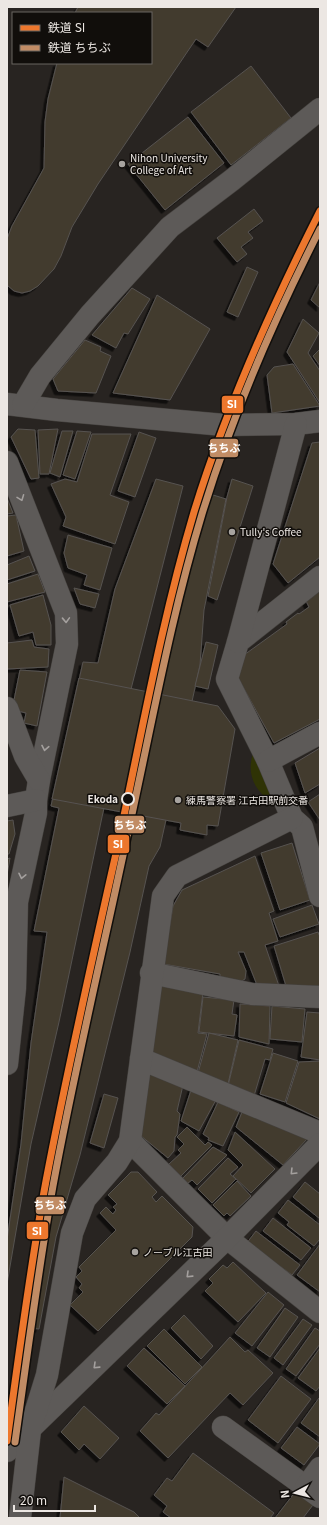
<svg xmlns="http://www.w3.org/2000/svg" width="327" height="1525" viewBox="0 0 327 1525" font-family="Georgia,'Noto Sans JP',serif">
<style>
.green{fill:#2f3305}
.building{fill:#423a2f;stroke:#565350;filter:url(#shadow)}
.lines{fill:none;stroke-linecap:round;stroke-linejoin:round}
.minor-casing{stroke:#44413e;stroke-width:23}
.minor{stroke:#5d5a58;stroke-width:22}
.rail-1-casing{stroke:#110e0b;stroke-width:10}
.rail-2-casing{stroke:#110e0b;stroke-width:10}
.rail-1{stroke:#ed772d;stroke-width:7}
.rail-2{stroke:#c18c65;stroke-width:7}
.oneway{stroke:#a4a09e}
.poi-dot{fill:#a7a39f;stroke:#110e0b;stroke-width:1.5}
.stop-dot{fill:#110e0b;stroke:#ece7e3;stroke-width:2}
.labels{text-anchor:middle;stroke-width:3;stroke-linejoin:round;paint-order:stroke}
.poi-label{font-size:10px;fill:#ece7e3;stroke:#110e0b;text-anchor:start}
.stop-label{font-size:10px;font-weight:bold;fill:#ece7e3;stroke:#110e0b;text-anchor:end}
.line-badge{stroke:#110e0b;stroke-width:1.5}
.badge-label{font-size:11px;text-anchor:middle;font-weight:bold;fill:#fff}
</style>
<defs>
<filter id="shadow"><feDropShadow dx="-3.5" dy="3.5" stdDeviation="0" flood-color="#0009"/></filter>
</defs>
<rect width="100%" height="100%" fill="#282421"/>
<!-- green -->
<path class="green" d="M253 753 274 803C255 792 246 775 253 753Z"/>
<!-- building -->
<g class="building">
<path d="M78 7H236L208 47 196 39 98 184 72 227 61 256 54 269 38 286 30 291 22 293 14 291 7 285V239L12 226 44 168 45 122 48 99 57 63H151V13H75Z"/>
<path d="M251 66 291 118 231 165 191 112Z"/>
<path d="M188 117 224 163 165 210 128 164Z"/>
<path d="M254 209 263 221 248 232 253 238 241 247 247 254 237 262 217 238Z"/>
<path d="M247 267 258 272 238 317 227 312Z"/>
<path d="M320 282V308L311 300Z"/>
<path d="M132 288 150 299 128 334 124 333 116 348 92 335Z"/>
<path d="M157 295 210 329 170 400 113 393Z"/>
<path d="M303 319 319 333 308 353 320 371V403L287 352Z"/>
<path d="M85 340 101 347 100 351 111 356 96 393 58 391 53 379Z"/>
<path d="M320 349V366L313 356Z"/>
<path d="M293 364 320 406 272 413 267 375 274 367Z"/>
<path d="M18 429 35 430 39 478 31 479 11 437Z"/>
<path d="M58 429 49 474H40L38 430Z"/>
<path d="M62 431H73L60 477 50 473Z"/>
<path d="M77 431 91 432 75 479 63 475Z"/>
<path d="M139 432 156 438 135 497 118 491Z"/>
<path d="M92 434H131L110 495 129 502 115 544 63 526 66 517 51 484 65 479 77 482Z"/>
<path d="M320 442V557L288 583 273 564 312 443Z"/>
<path d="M156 479 183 486 130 693 102 817 59 1022 31 1144 7 1284V1240L21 1144 31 1043 47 932 34 931 59 808 51 806 83 662 98 663 115 589Z"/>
<path d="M232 479 253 486 217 600 208 596 227 497Z"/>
<path d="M210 494 226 499 204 610 200 665 160 847 149 866 130 952 80 1155 56 1237 39 1329 30 1328 58 1153 133 819 158 702 180 585Z"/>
<path d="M7 498 13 513 7 514Z"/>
<path d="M16 515 24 551 7 556V516Z"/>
<path d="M68 535 112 548 100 590 84 585 87 575 68 568 64 553Z"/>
<path d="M29 556 35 571 7 580V565Z"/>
<path d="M38 574 45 592 7 602V584Z"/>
<path d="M74 588 99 594 95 608 80 604Z"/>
<path d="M320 590V719L274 743 237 676 244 655 287 624 286 622 298 613 299 614 309 607 306 601Z"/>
<path d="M43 595 51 625V645H36L33 632 19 636 10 605Z"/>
<path d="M32 640 34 647 49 649 48 667 7 669V643Z"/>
<path d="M206 642 218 645 208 689 195 686Z"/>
<path d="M20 670 47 672 37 726 24 723 26 713 18 711 14 700Z"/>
<path d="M79 678 218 706 235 729 218 826 207 825V835L180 830 181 823 52 799Z"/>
<path d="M320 748V784L305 793 295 763Z"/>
<path d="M320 794V820L308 802Z"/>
<path d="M13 820 15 834 9 854H7V821Z"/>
<path d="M292 843 310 900 280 910 261 853Z"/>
<path d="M255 856 274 911 269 913 278 941 265 945 279 986 257 985 244 952H238L246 971 245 979 240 982 220 977V974L163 964 173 906 182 890Z"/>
<path d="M10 858 7 875V859Z"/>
<path d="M312 905 319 924 280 937 273 919Z"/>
<path d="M318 932 320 937V986H286L274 946Z"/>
<path d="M165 985 203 992 198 1033 207 1034 197 1072 165 1061 150 1050 160 988Z"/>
<path d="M203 997 234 1000 232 1014 237 1015 234 1036 199 1032Z"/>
<path d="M240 1004 270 1006 269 1044 239 1037Z"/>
<path d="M272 1006 305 1009 302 1042 270 1039Z"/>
<path d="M307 1012 320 1013V1060L301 1057Z"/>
<path d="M209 1033 238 1040 228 1084 198 1073Z"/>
<path d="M239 1040 273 1049 270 1060 265 1059 254 1096 228 1086Z"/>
<path d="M273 1053 298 1061 285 1102 260 1094Z"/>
<path d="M320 1061V1119L286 1103 299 1062Z"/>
<path d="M150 1071 183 1085 177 1111 180 1114 177 1135 175 1137 174 1151 168 1158 141 1136Z"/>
<path d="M192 1087 217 1098 199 1131 181 1121Z"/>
<path d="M104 1094 118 1098 104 1148 90 1143Z"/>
<path d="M218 1102 239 1112 223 1146 208 1140 209 1138 203 1134Z"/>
<path d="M242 1112 308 1138 283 1165 236 1127Z"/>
<path d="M187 1127 205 1145 208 1142 212 1145 181 1176 169 1164 181 1153 178 1150 184 1144 177 1137Z"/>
<path d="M235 1132 275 1169 251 1193 233 1176 243 1165 228 1150Z"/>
<path d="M213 1147 227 1155 197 1185 192 1180 188 1183 183 1178Z"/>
<path d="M228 1158 238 1167 230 1174 236 1179 212 1203 198 1189Z"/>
<path d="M131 1172H138L157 1192 152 1197 156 1202 162 1196 193 1227 192 1237 98 1331 70 1305 83 1292 79 1288 82 1284 76 1277 82 1271 79 1267 116 1230 100 1213 106 1207 113 1214 116 1210 113 1207 117 1204 108 1195Z"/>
<path d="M237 1181 251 1196 230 1216 227 1213 224 1216 213 1205Z"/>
<path d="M305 1182 320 1194V1219L293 1197Z"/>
<path d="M288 1200 320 1225V1239L314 1246 287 1225 289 1222 278 1213Z"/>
<path d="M273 1218 311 1248 301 1260 263 1231Z"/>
<path d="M256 1231 300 1265 292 1275 281 1267 279 1269 246 1244Z"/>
<path d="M320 1244V1292L297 1275Z"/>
<path d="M233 1262 266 1293 238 1322 205 1291 213 1283 209 1279 223 1265 227 1268Z"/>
<path d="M268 1292 284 1305 252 1346 235 1333Z"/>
<path d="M285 1308 298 1317 270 1357 257 1348Z"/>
<path d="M184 1315 213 1346 201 1359 171 1328Z"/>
<path d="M303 1319 312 1325 283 1365 274 1358Z"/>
<path d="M315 1328 320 1331V1344L296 1376 286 1369Z"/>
<path d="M164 1329 202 1367 185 1384 147 1346Z"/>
<path d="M230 1337 245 1352 248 1350 273 1373 243 1405 230 1393 168 1458 140 1431 156 1413 159 1415Z"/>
<path d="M144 1348 185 1386 167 1404 127 1366Z"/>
<path d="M320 1348V1386L316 1391 298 1378Z"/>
<path d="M281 1376 311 1399 278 1443 248 1420Z"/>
<path d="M319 1398H320V1437L301 1423Z"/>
<path d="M84 1406 119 1438 100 1459 84 1444 79 1450 61 1432Z"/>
<path d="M297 1427 320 1444 304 1465 281 1448Z"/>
<path d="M193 1453 274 1513 270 1518H171L163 1512 167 1506 154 1495 167 1478 172 1481Z"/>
<path d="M64 1477 134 1512 140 1518H60Z"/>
<path d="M299 1487 316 1501 303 1518H275Z"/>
</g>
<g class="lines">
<defs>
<g id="minor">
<path d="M7 404 57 410 224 425 296 424 320 421"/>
<path d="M23 405 40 376 90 315 170 227 232 180 320 109"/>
<path d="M7 462 66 613 67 644 39 780 36 800V813L17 902 15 988 7 1064"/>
<path d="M320 577 238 642 227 679 268 761 292 818 302 827 320 896"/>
<path d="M238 642 296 424"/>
<path d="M7 708 25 756 39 780"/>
<path d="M268 761 320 733"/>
<path d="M7 806 36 800"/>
<path d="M151 973 252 994 320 997"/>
<path d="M141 1059 320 1133"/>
<path d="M130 1141 227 1238 320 1312"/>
<path d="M223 1427 320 1497"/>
<path d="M7 1451 227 1238 320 1144"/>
<path d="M306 1487 320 1468"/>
<path d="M20 1518 30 1430 47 1375 72 1233 85 1199 117 1162 130 1141 163 896 177 876 292 818"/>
</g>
</defs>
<!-- minor casing -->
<use href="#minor" class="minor-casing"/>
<!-- minor -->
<use href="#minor" class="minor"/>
<defs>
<path id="rail-1" d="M7 1441C19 1354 30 1267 46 1181 67 1070 92 960 117 849 141 737 161 623 194 512 226 408 271 308 320 211"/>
<path id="rail-2" d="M15 1442C27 1357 38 1271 53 1186 74 1072 101 959 125 846 150 735 169 623 202 514 232 416 273 321 320 229"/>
</defs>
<!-- rail-1 casing -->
<use href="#rail-1" class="rail-1-casing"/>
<!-- rail-2 casing -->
<use href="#rail-2" class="rail-2-casing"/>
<!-- rail-1 -->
<use href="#rail-1" class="rail-1"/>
<!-- rail-2 -->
<use href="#rail-2" class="rail-2"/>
</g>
<!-- one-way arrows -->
<defs><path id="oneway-chevron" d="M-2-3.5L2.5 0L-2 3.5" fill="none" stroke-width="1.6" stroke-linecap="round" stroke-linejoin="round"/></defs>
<g class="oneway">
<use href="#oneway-chevron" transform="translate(21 498) rotate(69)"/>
<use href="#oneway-chevron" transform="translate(66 620) rotate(88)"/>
<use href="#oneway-chevron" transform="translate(45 748) rotate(101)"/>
<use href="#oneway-chevron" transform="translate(22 876) rotate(102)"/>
<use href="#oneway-chevron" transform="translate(293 1172) rotate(135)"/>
<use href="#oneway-chevron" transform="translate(189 1275) rotate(136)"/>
<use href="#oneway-chevron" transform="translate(96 1366) rotate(136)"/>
</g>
<!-- markers -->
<g class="poi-dot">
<circle cx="122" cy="164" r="4"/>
<circle cx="232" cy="532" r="4"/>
<circle cx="178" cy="800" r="4"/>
<circle cx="135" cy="1252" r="4"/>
</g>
<circle class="stop-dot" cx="128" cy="799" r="6"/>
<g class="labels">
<!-- poi labels -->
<g class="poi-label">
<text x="130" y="162">Nihon University<tspan x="130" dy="12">College of Art</tspan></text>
<text x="240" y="536">Tully's Coffee</text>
<text x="186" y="804">練馬警察署 江古田駅前交番</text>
<text x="143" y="1256">ノーブル江古田</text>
</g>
<!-- stop labels -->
<g class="stop-label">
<text x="118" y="803">Ekoda</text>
</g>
</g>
<g class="line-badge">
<rect x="221" y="395" width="23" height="19" rx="4" fill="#ed772d"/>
<rect x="209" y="438" width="30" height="20" rx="4" fill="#c18c65"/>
<rect x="114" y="815" width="31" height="19" rx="4" fill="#c18c65"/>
<rect x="107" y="834" width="23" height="20" rx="4" fill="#ed772d"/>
<rect x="35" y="1196" width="30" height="19" rx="4" fill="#c18c65"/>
<rect x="26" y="1221" width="23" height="19" rx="4" fill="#ed772d"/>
</g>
<g class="badge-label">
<text x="232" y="408">SI</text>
<text x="224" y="452">ちちぶ</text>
<text x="130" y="829">ちちぶ</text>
<text x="118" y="848">SI</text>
<text x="50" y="1209">ちちぶ</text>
<text x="37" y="1235">SI</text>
</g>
<!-- border -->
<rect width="327" height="1525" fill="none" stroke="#ece7e3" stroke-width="16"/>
<!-- legend -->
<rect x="12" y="12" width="140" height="52" fill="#110e0b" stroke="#696561"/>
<rect x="20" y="25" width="20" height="6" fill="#ed772d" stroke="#696561"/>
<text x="48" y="32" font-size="12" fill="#ece7e3">鉄道 SI</text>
<rect x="20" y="45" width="20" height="6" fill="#c18c65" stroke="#696561"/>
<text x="48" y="52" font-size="12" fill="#ece7e3">鉄道 ちちぶ</text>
<!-- north arrow -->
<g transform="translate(295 1493) rotate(263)" stroke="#110e0b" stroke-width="3" paint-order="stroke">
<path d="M0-3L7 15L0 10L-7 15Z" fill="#ece7e3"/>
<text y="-6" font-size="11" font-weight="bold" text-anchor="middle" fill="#ece7e3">N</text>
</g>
<!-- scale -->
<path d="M14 1505v6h81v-6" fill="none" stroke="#ece7e3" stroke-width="2"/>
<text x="20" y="1505" font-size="12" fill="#ece7e3" stroke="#110e0b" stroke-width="3" paint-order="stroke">20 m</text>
</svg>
